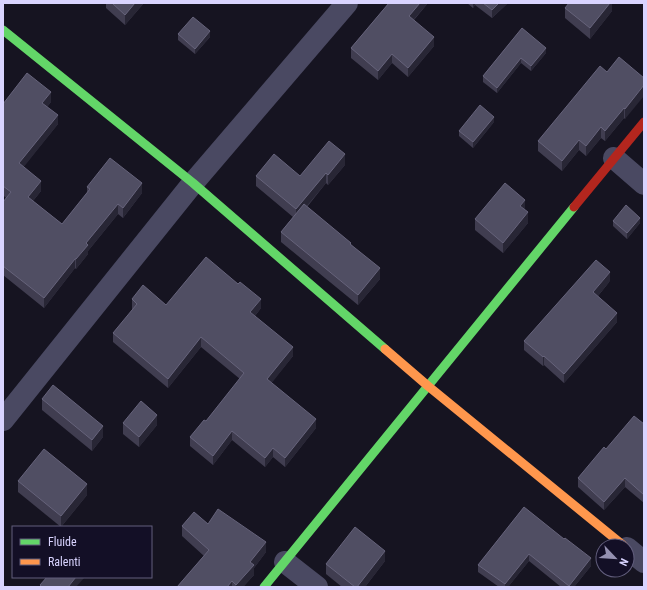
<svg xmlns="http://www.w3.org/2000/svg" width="647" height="590" viewBox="0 0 647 590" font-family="'Roboto Condensed',sans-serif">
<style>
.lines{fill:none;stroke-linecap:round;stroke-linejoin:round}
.street{stroke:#4a4962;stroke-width:22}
.fast{stroke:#63d668;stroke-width:9}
.slow{stroke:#ff974d;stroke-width:9}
.jam{stroke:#b3261e;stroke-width:9}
.wall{fill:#403d50}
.shaded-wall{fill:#282635}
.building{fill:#504e63;stroke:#66637b}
</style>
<rect width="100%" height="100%" fill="#161421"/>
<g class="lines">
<!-- street -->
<g class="street">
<path d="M614 158 644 184"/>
<path d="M3 420 193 183 347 3"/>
<path d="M627 548 644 562"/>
<path d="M285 562 317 587"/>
</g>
<!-- fast -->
<g class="fast">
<path d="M3 30 193 183 385 349"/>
<path d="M264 587 574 207"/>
</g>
<!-- slow -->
<path class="slow" d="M385 349 428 386 624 546"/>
<!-- jam -->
<path class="jam" d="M574 207 644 122"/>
</g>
<!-- wall -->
<g class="wall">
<path d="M106 3H144L125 25 106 8Z"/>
<path d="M386 3H428L414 20 434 46 408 77 392 63 378 80 351 58V48L388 4Z"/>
<path d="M467 3H508L492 18 475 5 473 8Z"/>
<path d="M612 3V11L590 39 565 18V8Z"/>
<path d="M522 28 546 53 531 71 521 63 497 93 483 82V76Z"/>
<path d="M178 34 210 37 195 54 178 40Z"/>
<path d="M607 72 644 78 625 119 624 118 605 141 601 138 586 156 579 150 562 171 538 151V141Z"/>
<path d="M51 102 47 107 58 124 23 167 41 191 33 201 62 224 87 193V187L142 193 123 218 118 214 88 251V254L76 269 75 268 44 308 3 275V202L6 198 3 195V104Z"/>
<path d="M494 122 473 148 459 136V131Z"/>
<path d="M345 165 328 185 326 183 307 207 351 244 380 279 358 305 281 242V232L293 217 256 186V176H300Z"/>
<path d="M525 210 528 223 503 253 475 230V219Z"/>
<path d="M613 221 640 223 627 239 613 226Z"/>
<path d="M610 281 598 296 617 322 564 383 544 365 543 366 524 350V341Z"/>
<path d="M132 299 166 305 261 308 255 316 293 356 271 383 316 428 285 467 273 457 265 467 232 440 213 465 190 446V437L206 421 240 379 201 347 168 388 113 342V333L133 310 132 309Z"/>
<path d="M42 399 103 437 92 451 42 410Z"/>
<path d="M123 423 157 425 139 447 123 434Z"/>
<path d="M644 424V503L625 487 604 510 578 487V478L606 449Z"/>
<path d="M18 481 87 495 61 527 18 492Z"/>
<path d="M524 507 591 566 574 587H561L529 561 508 587H499L478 572V565Z"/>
<path d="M208 524 266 552 254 568V575L243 587H177L204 556 182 536V526Z"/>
<path d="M385 561 365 587H342L326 574V564Z"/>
</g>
<!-- shaded-wall -->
<g class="shaded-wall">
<path d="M135 3H144L125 25V15Z"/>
<path d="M420 3H428L409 25V16Z"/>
<path d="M473 3H475V5L473 8Z"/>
<path d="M499 3H508L492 18V10Z"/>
<path d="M610 3H612V11L590 39V28Z"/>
<path d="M210 31V37L195 54V49Z"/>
<path d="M434 37V46L408 77V68Z"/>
<path d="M546 48V53L531 71V66Z"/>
<path d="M392 54V63L378 80V71Z"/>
<path d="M521 58V63L497 93V88Z"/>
<path d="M644 85V96L625 119V109Z"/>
<path d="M51 92V102L42 113V103Z"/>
<path d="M624 108V118L605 141V131Z"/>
<path d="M58 115V124L19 173V163Z"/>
<path d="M494 117V122L473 148V142Z"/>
<path d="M601 127V138L586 156V146Z"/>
<path d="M579 140V150L562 171V161Z"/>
<path d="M345 154V165L328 185V175Z"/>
<path d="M326 173V183L296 219V209Z"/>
<path d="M41 181V191L28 207V197Z"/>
<path d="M142 183V193L123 218V208Z"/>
<path d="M525 200V210L520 206Z"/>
<path d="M118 204V214L88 251V254L76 269V259L86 243Z"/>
<path d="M528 212V223L503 253V243Z"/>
<path d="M640 218V223L627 239V233Z"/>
<path d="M75 259V268L44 308V298Z"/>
<path d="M380 268V279L358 305V295Z"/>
<path d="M610 272V281L593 302V292Z"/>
<path d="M261 299V308L250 322V312Z"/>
<path d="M617 313V322L564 383V374Z"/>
<path d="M201 337V347L168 388V379Z"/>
<path d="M293 347V356L267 389V379Z"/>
<path d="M544 356V365L543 366V357Z"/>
<path d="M157 415V425L139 447V437Z"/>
<path d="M316 419V428L285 467V458Z"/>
<path d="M103 426V437L92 451V440Z"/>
<path d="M232 431V440L213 465V456Z"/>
<path d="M273 448V457L265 467V458Z"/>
<path d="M625 478V487L604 510V502Z"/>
<path d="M87 484V495L61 527V516Z"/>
<path d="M266 542V552L254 568V575L243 587H236V585L250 562Z"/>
<path d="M385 551V561L365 587H357Z"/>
<path d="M529 554V561L508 587H505V584Z"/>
<path d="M591 558V566L574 587H569V586Z"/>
<path d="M76 577H85L76 587H68Z"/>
<path d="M232 581V587H227Z"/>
</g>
<!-- building -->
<g class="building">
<path d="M112 3H135L125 15Z"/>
<path d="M389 3H420L409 16 434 37 408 68 392 54 378 71 351 48Z"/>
<path d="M483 3H499L492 10Z"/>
<path d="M569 3H610L590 28 565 8Z"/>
<path d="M193 17 210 31 195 49 178 34Z"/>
<path d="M522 28 546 48 531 66 521 58 497 88 483 76Z"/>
<path d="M619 57 644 78V85L625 109 624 108 605 131 601 127 586 146 579 140 562 161 538 141 600 66 607 72Z"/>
<path d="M27 73 51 92 42 103 58 115 19 163 41 181 28 197 62 224 90 189 87 187 110 158 142 183 123 208 118 204 86 243 88 245 76 259H75L44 298 3 266V202L11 192 3 186V104Z"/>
<path d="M480 105 494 117 473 142 459 131Z"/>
<path d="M329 141 345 154 328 175 326 173 296 209 256 176 274 154 300 176Z"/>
<path d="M505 183 525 200 520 206 528 212 503 243 475 219Z"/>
<path d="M304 204 351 243 350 244 380 268 358 295 281 232Z"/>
<path d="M626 205 640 218 627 233 613 221Z"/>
<path d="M206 257 238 284 240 282 261 299 250 312 293 347 267 379 316 419 285 458 273 448 265 458 232 431 213 456 190 437 204 420 206 421 244 373 201 337 168 379 113 333 137 304 132 299 143 285 166 305Z"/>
<path d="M596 260 610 272 593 292 617 313 564 374 544 356 543 357 524 341Z"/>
<path d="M53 385 103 426 92 440 42 399Z"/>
<path d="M141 401 157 415 139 437 123 423Z"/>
<path d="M634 416 644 424V495L625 478 604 502 578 478 604 447 606 449Z"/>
<path d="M44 449 87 484 61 516 18 481Z"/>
<path d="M524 507 564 539 565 538 591 558 569 586 529 554 505 584 478 565Z"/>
<path d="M218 509 266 542 250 562 254 565 236 585 232 581 227 587H177L209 550 182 526 194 512 208 524Z"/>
<path d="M355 527 385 551 357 587H355L326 564Z"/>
<path d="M47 577H76L68 587H42L40 585Z"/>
</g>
<!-- border -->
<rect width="647" height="590" fill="none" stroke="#d9d4ff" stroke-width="8"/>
<!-- legend -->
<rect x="12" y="526" width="140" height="52" fill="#130f26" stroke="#625e7d"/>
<rect x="20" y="539" width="20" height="6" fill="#63d668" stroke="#625e7d"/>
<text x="48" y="546" font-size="12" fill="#d9d4ff">Fluide</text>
<rect x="20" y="559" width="20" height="6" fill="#ff974d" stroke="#625e7d"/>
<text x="48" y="566" font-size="12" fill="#d9d4ff">Ralenti</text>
<!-- north arrow -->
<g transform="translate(615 558) rotate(115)"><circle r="19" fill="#130f26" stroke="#625e7d"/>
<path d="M0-3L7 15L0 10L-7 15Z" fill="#9591b1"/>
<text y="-6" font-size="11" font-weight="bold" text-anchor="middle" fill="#d9d4ff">N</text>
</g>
</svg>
